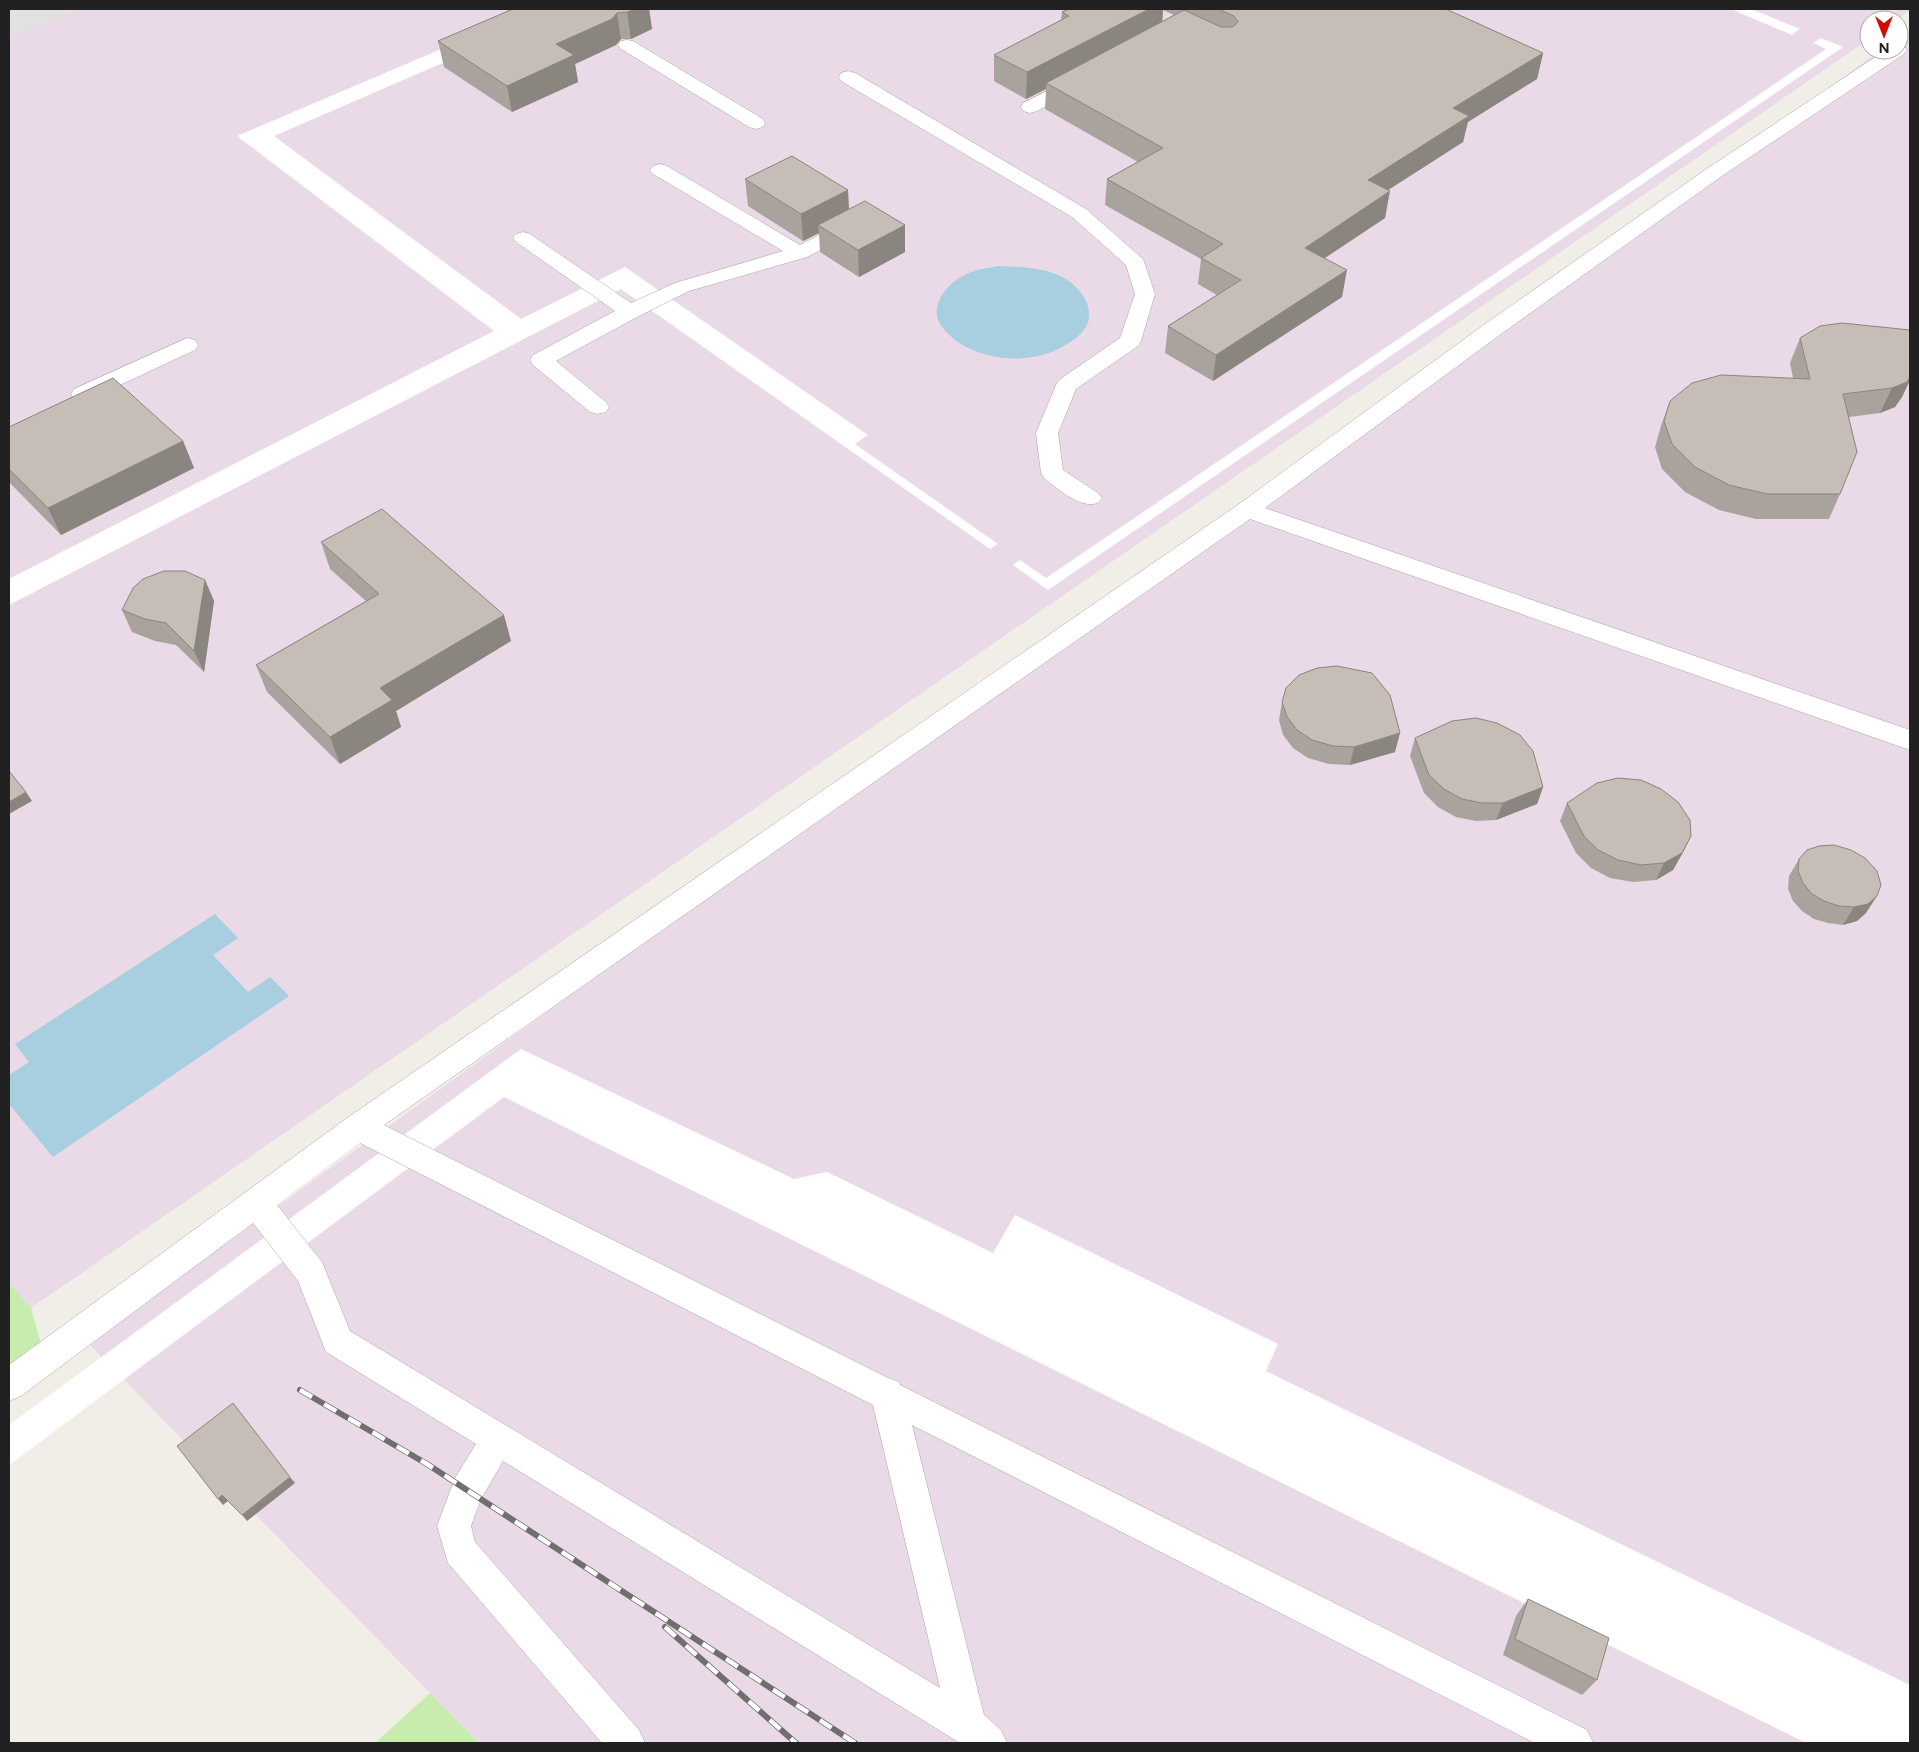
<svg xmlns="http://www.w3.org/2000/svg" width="1919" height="1752" viewBox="0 0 1919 1752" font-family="Figtree,sans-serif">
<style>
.industrial{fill:#ead9e6}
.grass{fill:#c8ecad}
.parking{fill:#e1e1e1}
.water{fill:#a7cfdf}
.pier{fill:#fff}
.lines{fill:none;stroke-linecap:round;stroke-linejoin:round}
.lane-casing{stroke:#a8a8a8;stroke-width:1}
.lane{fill:#fff;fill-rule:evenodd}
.rail-casing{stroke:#6f6f6f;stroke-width:6}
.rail{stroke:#fff;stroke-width:4.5;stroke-dasharray:14;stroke-linecap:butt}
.wall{fill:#aaa39d;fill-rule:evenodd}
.shaded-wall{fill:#8b857f}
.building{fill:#c6beb6;stroke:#8b857f}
</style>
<rect width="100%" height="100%" fill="#f1eee7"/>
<!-- industrial -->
<g class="industrial">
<path d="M9 9H1910V10L1896 20H1869V39L31 1308 9 1283Z"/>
<path d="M1910 29V1743H479L88 1343 1881 50H1899V37Z"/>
</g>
<!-- grass -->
<g class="grass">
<path d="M9 1283 31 1308 45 1359 9 1385Z"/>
<path d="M430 1693 479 1743H375Z"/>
</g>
<!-- parking -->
<path class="parking" d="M9 9H82L9 36Z"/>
<!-- water -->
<g class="water">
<path d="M998 266C1019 267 1038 267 1058 275 1075 282 1094 302 1088 322 1084 335 1069 343 1058 349 1023 367 967 359 943 328 935 319 935 307 941 297 947 286 957 278 969 273 978 269 989 268 998 266Z"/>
<path d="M215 914 238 938 213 955 248 992 270 977 289 996 53 1157 9 1104V1075L29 1062 15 1044Z"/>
</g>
<!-- pier -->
<g class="pier">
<path d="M535 9H567L274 136 521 319 625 267 868 435 855 444 998 544 990 549 621 289 9 605V579L494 331 237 136Z"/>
<path d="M1731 9H1751L1800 29 1792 35Z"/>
<path d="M1821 38 1843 47 1048 590 1013 565 1020 560 1046 578 1826 49 1813 43Z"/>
<path d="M521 1049 794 1179 827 1172 993 1253 1015 1215 1278 1344 1266 1371 1910 1685V1743H1806L504 1097 9 1465V1425Z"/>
</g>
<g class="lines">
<defs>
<g id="lane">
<path d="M627 40 633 41 763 119 765 123 763 127 756 129 749 127 621 49 618 45 621 41Z"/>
<path d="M1899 45 1904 46 1907 50 1904 54 1719 178 1501 334 1265 508 1910 730V750L1250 519 384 1125 886 1377 899 1382 900 1385 1587 1730 1593 1743H1535L912 1425 984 1715 1001 1730 1007 1743H960L503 1461 481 1499 471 1526 475 1542 639 1730 645 1743H602L448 1563 437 1526 455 1478 476 1444 326 1352 298 1281 253 1223 21 1396 9 1401V1365L347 1118 1239 504 1485 324 1705 170 1886 50H1899ZM360 1143 873 1405 940 1688 350 1331 322 1262 277 1205Z"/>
<path d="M848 71 855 73 1086 209 1143 259 1155 294 1141 341 1138 346 1076 389 1058 433 1063 470 1098 493 1102 498 1098 503C1079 509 1059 489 1044 478L1041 473 1036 433 1056 385 1059 380 1120 338 1135 294 1126 265 1072 217 841 81 839 77 841 73Z"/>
<path d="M1079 75 1086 77 1088 81 1086 85 1037 111 1030 113 1023 111 1021 107 1023 103Z"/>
<path d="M660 164 667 166 800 245 844 222 851 220 858 222 861 226 858 230 807 257 689 291 637 317 556 361 606 402 609 407 606 412 598 414 590 412 533 365 530 360 533 355 615 311 516 242 513 238 516 234 523 232 530 234 631 303 675 283 783 251 653 174 650 170 653 166Z"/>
<path d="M187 338 195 340 198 345 195 350 90 399 82 401 74 399 71 394 74 389Z"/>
</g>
</defs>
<!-- lane casing -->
<use href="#lane" class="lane-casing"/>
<!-- lane -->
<use href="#lane" class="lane"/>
<defs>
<g id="rail">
<path d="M300 1390 427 1464 855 1743"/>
<path d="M665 1627 796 1743"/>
</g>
</defs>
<!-- rail casing -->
<use href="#rail" class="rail-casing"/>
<!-- rail -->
<use href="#rail" class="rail"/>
</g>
<!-- wall -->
<g class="wall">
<path d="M513 9H649L652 29 631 39H621L616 45 575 64 578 82 512 112 444 67 438 41Z"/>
<path d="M1069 9H1446L1543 53 1537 79 1467 122 1463 142 1388 190 1385 218 1324 258 1342 297 1213 381 1165 353 1168 326 1217 295 1198 284 1201 259 1105 205 1107 179 1138 162 1045 109 1046 89 1026 99 994 81V55L1061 20 1062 12ZM1163 10 1174 15 1162 22Z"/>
<path d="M745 179 848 190 849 209 905 252 859 277 820 252 819 233 803 241 748 206Z"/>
<path d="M1910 330V380L1902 397 1895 407 1880 413 1849 417 1840 494 1829 519H1756L1719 510 1685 492 1662 469 1655 447 1661 426 1670 401 1793 378 1790 363 1800 338Z"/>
<path d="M9 427 183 441 194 468 61 535 9 482Z"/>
<path d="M321 542 511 641 396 711 401 727 340 764 267 692 256 665 366 601 330 569Z"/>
<path d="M205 580 214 601 204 672 176 645 155 641 132 632 122 610Z"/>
<path d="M1282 702 1395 752 1350 765 1329 764 1308 758 1293 748 1283 735 1279 720Z"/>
<path d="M1415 738 1543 787 1537 804 1496 820 1476 821 1456 817 1438 807 1424 793 1410 756Z"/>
<path d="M1567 803 1691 836 1682 854 1673 870 1656 880 1633 882 1610 878 1591 868 1576 853 1560 821Z"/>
<path d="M1799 859 1866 913 1857 921 1843 925 1828 923 1814 919 1802 911 1793 901 1788 889 1789 876Z"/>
<path d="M1528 1599 1597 1680 1582 1695 1503 1655 1516 1616Z"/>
</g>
<!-- shaded-wall -->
<g class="shaded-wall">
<path d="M636 9H649L652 29 631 39 627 12Z"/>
<path d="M1149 9H1163L1162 27 1046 83V89L1026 99 1027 72Z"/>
<path d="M617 13 621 39 616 45 575 64 578 82 512 112 507 86 556 44Z"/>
<path d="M1543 53 1537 79 1468 122 1463 142 1363 206 1368 180 1453 108Z"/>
<path d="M848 190 849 217 818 225 819 233 803 241 801 214Z"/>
<path d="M1390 191 1385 218 1301 274 1305 248Z"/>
<path d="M905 225V252L859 277 858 250Z"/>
<path d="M1347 270 1342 297 1213 381 1216 355Z"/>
<path d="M1910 377V380L1902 397 1895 407 1880 413 1892 388Z"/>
<path d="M183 441 194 468 61 535 48 508Z"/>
<path d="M205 580 214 601 204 672 194 651Z"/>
<path d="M504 615 511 641 396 711 401 727 340 764 330 737 380 688Z"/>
<path d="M1400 733 1395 752 1350 765 1354 747Z"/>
<path d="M1543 787 1537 804 1496 820 1503 803Z"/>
<path d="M26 792 32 801 9 814V802Z"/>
<path d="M1691 836 1682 854 1673 870 1656 880 1664 863Z"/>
<path d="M1877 896 1866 913 1857 921 1843 925 1854 907Z"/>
<path d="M290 1477 295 1483 247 1521 242 1515Z"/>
<path d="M222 1495 228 1501 223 1505 218 1499Z"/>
</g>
<!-- building -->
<g class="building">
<path d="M513 9H636L627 12 617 13 612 19 556 44 574 55 507 86 438 41Z"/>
<path d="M1069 9H1149L1027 72 994 55 1069 16 1062 12Z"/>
<path d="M1218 9H1446L1543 53 1453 108 1469 116 1368 180 1390 191 1305 248 1347 270 1216 355 1168 326 1241 280 1201 258 1223 244 1107 179 1163 148 1046 83 1184 10 1221 27H1233L1238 22 1234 16Z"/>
<path d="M792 156 848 190 801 214 745 179Z"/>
<path d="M865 201 905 225 858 250 818 225Z"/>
<path d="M1842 323 1910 330V377L1907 382 1892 388 1843 394 1857 452 1840 494H1767L1729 485 1695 467 1672 444 1664 421 1670 401 1692 383 1721 375 1810 379 1800 338 1820 326Z"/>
<path d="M113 378 183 441 48 508 9 469V427Z"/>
<path d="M382 509 504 615 380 688 392 700 330 737 256 665 379 594 321 542Z"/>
<path d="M164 571H185L205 580 194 651 166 623 145 619 122 610 133 588 143 579Z"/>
<path d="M1337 666 1372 673 1390 695 1400 733 1354 747 1333 746 1312 740 1297 730 1287 717 1282 702 1286 688 1299 675 1317 668Z"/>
<path d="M1476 718 1497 723 1520 735 1533 751 1543 787 1503 803H1482L1462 799 1444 789 1429 775 1415 738 1452 721Z"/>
<path d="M9 771 26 792 9 802Z"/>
<path d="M1618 778 1641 780 1661 789 1678 802 1690 820 1691 836 1682 853 1664 863 1641 865 1618 860 1598 850 1584 836 1567 803 1597 783Z"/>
<path d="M1834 845 1851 850 1865 858 1877 871 1881 885 1877 896 1868 904 1854 907 1839 906 1824 901 1812 894 1803 883 1798 871 1799 859 1807 850 1819 846Z"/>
<path d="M233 1403 290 1477 242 1515 222 1495 218 1499 177 1446Z"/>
<path d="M1528 1599 1609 1638 1597 1680 1515 1639Z"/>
</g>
<!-- border -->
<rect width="1919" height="1752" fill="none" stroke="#212121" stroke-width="20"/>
<!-- north arrow -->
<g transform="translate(1884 35) rotate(180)"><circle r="24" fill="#ffffff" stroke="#a6a6a6"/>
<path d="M0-4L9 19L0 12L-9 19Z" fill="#d10c00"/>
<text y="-8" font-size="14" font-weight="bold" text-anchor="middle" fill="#212121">N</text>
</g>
</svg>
